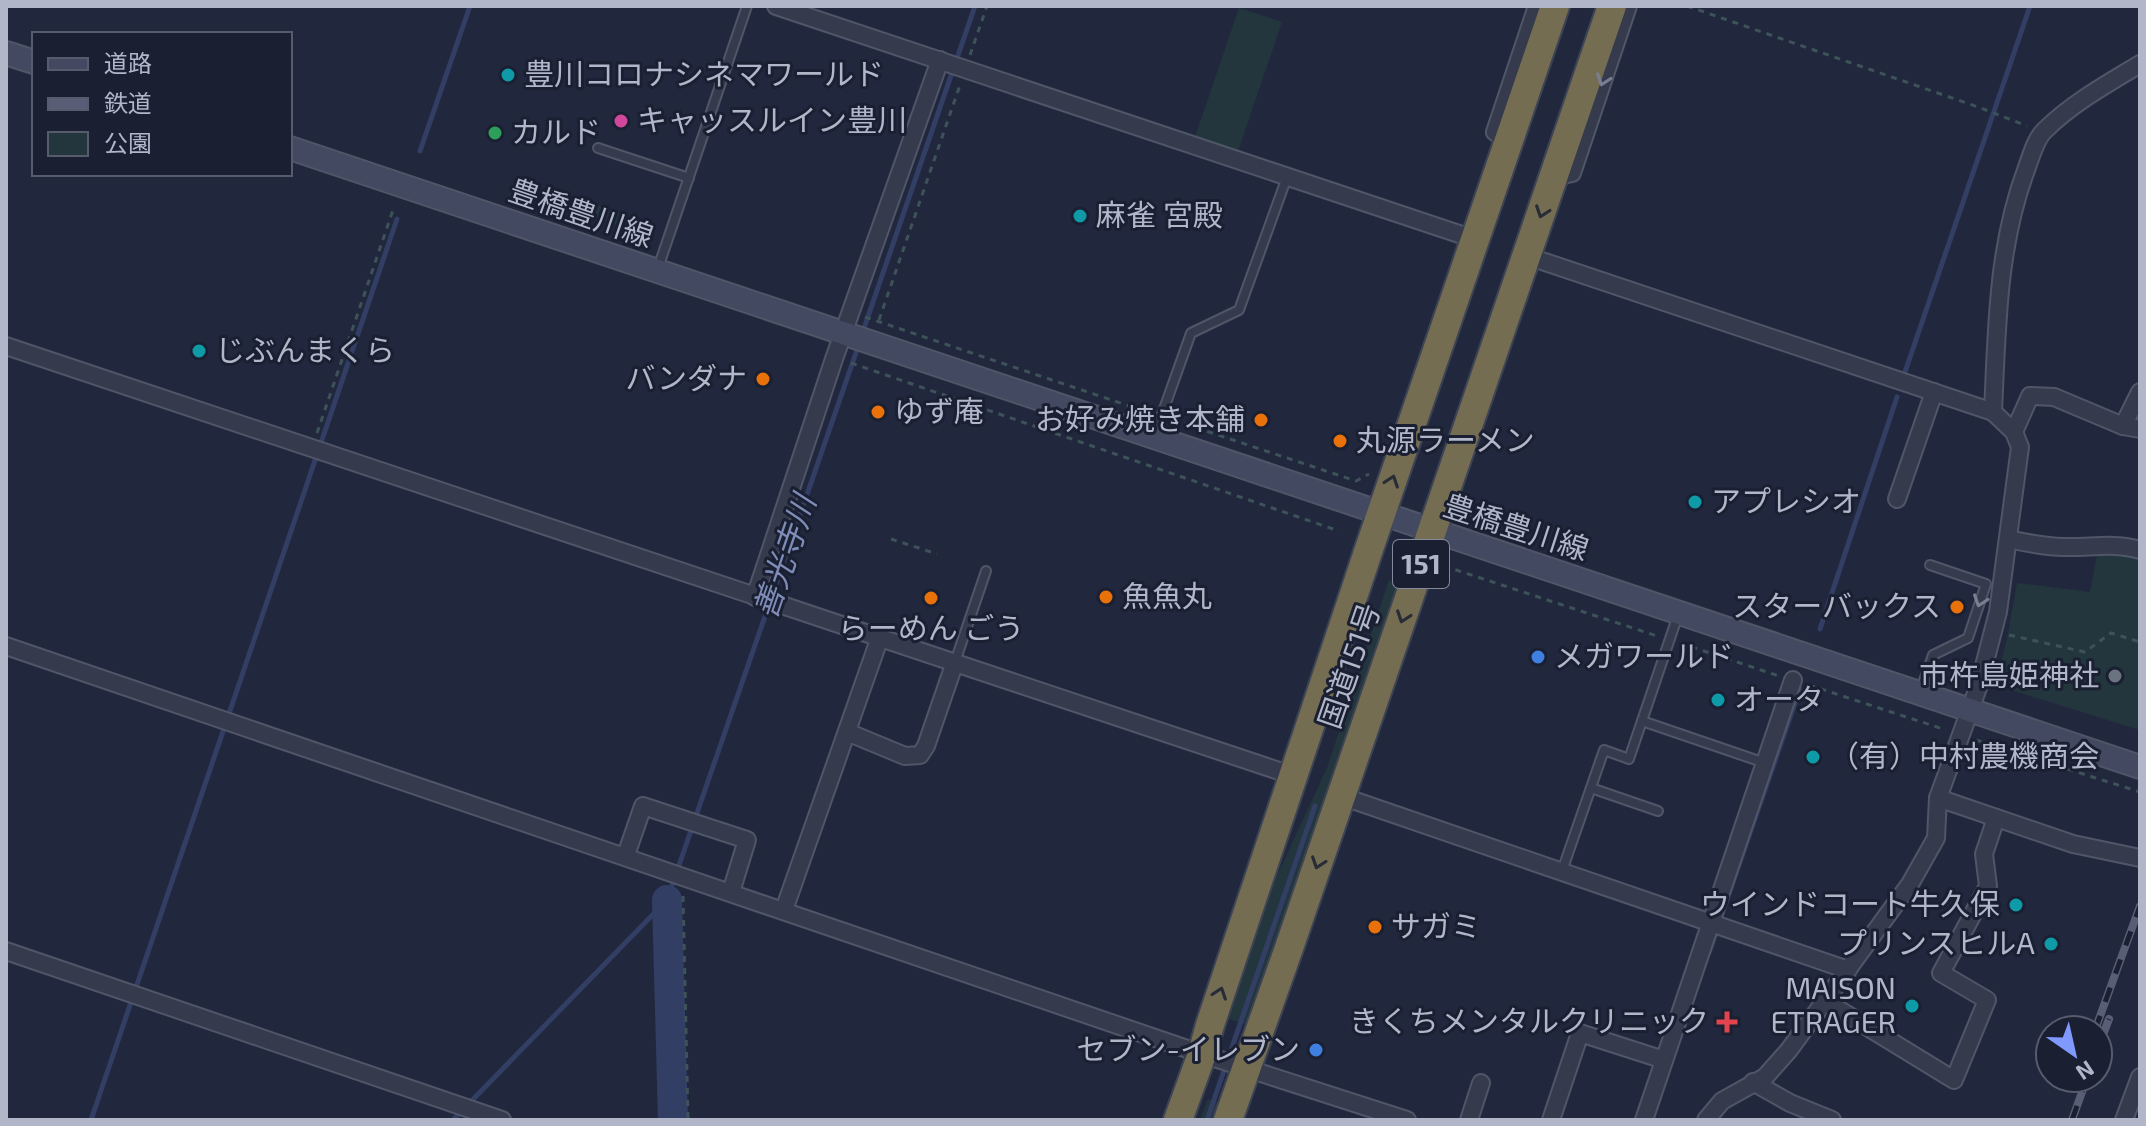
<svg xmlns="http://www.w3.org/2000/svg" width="2146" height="1126" viewBox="0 0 2146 1126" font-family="'Exo 2','Noto Sans JP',sans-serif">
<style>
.green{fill:#23363e}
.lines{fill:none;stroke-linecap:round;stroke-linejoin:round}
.stream{stroke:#323e64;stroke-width:5}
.river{stroke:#323e64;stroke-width:30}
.lane-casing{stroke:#505668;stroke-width:12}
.street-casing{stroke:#505668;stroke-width:20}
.secondary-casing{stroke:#505668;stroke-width:26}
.highway-casing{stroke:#3d4355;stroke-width:32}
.path{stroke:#3e5259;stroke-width:3;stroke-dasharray:6 6;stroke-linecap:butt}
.lane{stroke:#353b4d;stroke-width:8}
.street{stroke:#353b4d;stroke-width:16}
.secondary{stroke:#434961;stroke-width:22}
.highway{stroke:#746d52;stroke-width:28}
.rail-casing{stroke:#575e75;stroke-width:8}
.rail{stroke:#1a2032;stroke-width:5;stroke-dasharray:15;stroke-linecap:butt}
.oneway{stroke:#797f91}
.oneway2{stroke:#282c37}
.culture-dot{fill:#0f9aa8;stroke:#1a2032;stroke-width:3}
.hotel-dot{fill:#d1479c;stroke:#1a2032;stroke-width:3}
.leisure-dot{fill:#2e9e5b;stroke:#1a2032;stroke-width:3}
.food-dot{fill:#e8710a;stroke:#1a2032;stroke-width:3}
.shop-dot{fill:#3f7fe0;stroke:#1a2032;stroke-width:3}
.worship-dot{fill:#6b7280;stroke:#1a2032;stroke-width:3}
.health-dot{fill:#e0444e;stroke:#1a2032;stroke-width:3}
.labels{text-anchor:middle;stroke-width:6;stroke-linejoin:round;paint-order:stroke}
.shield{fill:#1a2032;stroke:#84899c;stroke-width:2}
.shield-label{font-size:28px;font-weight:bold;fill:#b1b6c9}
.poi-label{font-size:30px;fill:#b1b6c9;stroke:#1a2032;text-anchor:start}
.street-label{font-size:30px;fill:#b1b6c9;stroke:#1a2032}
.water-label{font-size:32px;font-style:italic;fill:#7e8cb7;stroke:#1a2032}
</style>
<rect width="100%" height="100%" fill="#21283d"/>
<!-- green -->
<g class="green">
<path d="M1239 8 1282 22 1238 151 1195 137Z"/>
<path d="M582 200 652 224 648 236 578 212Z"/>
<path d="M2098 550 2140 556V730L1995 685 2007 639 2017 583 2090 592Z"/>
<path d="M1389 580 1405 585 1245 1024 1229 1019 1269 893 1327 768Z"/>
<path d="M1208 1099 1226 1106 1222 1120H1200Z"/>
</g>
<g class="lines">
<!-- stream -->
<g class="stream">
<path d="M420 151 470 6"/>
<path d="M862 334 975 6"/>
<path d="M1905 372 2030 6"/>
<path d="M1820 629 1897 397"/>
<path d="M1722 914 1800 689"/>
<path d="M1709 953 1715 936"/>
<path d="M91 1120 397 219"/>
<path d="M453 1120 667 900 859 344"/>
<path d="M1207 1120 1315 806"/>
</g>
<!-- river -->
<path class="river" d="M667 900 673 1120"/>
<defs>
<g id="lane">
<path d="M598 148 689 178"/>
<path d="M657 271 747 6"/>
<path d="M1155 434 1191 333 1239 310 1287 177"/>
<path d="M955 662 986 571"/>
<path d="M1920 692 1933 655 1968 638 1986 584 1930 565"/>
<path d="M1642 721 1765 763"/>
<path d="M1591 788 1658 811"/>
<path d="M1562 871 1604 750 1629 759 1678 615"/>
</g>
<g id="street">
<path d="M776 6 1477 240"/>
<path d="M1509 143 1495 132 1537 6"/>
<path d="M1554 177 1572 173 1628 6"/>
<path d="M1527 256 1993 412"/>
<path d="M6 346 1294 776"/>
<path d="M2123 426 2140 392"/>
<path d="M2014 432 2030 396 2054 397 2123 426 2140 429"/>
<path d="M1897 499 1934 392"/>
<path d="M2008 539C2027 543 2045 547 2064 547 2090 548 2115 542 2140 550"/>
<path d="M755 597 834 359 940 60"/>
<path d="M6 646 1202 1054 1407 1120"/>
<path d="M847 732 905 756 920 755 926 746 955 662"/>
<path d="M1341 796 1848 970"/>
<path d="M1938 798 2073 844 2140 858"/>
<path d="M626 855 643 806 747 840 731 892"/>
<path d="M784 910 880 637"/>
<path d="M6 951 502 1120"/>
<path d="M1825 1001 1954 1080 1987 1000 1941 973 1988 886 1984 854 1996 818"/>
<path d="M1753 1082 1790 1103 1832 1120"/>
<path d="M1469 1120 1481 1083"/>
<path d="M1551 1120 1580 1033 1664 1060"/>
<path d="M1644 1120 1793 680"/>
<path d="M1706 1120 1722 1101 1765 1077 1789 1050 1910 884 1936 838 1938 798 1979 685 1998 612 2020 447 2014 432 1993 412C1997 329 1997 248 2026 170 2031 157 2035 140 2044 131 2071 104 2108 83 2140 64"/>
<path d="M2124 1120 2140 1077"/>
</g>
<g id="secondary">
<path d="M6 53 34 62"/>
<path d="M290 148 2140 767"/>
</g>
<g id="highway">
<path d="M1178 1120 1202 1054 1210 1025 1368 552 1555 6"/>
<path d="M1228 1120 1289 948 1612 6"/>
</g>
</defs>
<!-- lane casing -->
<use href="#lane" class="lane-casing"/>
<!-- street casing -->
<use href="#street" class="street-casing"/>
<!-- secondary casing -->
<use href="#secondary" class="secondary-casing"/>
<!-- highway casing -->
<use href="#highway" class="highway-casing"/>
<!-- path -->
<g class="path">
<path d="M1687 6 1981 108 2027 126"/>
<path d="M970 55 987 6"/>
<path d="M865 317 1150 413"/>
<path d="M879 320 960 85"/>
<path d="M851 363 1339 531"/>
<path d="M1173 420 1356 481 1369 474"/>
<path d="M317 433 393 210"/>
<path d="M1465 503 1475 522"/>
<path d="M891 539 937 554"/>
<path d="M1444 566 1657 636"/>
<path d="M2009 635 2085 652 2111 633 2140 642"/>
<path d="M1680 643 1779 676"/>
<path d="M1809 685 1946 730"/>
<path d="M1976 740 2140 792"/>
<path d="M683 896 688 1120"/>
</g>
<!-- lane -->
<use href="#lane" class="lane"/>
<!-- street -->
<use href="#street" class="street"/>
<!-- secondary -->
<use href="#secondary" class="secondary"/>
<!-- highway -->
<use href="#highway" class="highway"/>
<defs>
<g id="rail">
<path d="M2095 1030 2140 906"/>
<path d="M2098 1048 2109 1019"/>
<path d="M2072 1120 2087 1078"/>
</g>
</defs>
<!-- rail casing -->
<use href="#rail" class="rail-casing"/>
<!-- rail -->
<use href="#rail" class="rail"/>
</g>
<!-- one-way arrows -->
<defs><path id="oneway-chevron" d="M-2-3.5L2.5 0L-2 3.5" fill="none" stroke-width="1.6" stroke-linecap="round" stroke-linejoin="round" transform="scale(2)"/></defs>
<g class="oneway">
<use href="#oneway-chevron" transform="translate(1603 80) rotate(109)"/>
<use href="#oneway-chevron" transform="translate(1980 601) rotate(109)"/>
</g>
<g class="oneway2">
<use href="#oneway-chevron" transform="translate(1542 212) rotate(109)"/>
<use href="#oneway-chevron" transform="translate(1392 481) rotate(-71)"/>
<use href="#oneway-chevron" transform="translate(1403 617) rotate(109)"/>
<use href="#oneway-chevron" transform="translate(1318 863) rotate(109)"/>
<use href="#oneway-chevron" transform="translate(1220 993) rotate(-71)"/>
</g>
<!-- markers -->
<g class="culture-dot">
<circle cx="508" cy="75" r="8"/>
<circle cx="1080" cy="216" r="8"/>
<circle cx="199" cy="351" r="8"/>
<circle cx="1695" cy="502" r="8"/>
<circle cx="1718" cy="700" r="8"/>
<circle cx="1813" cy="757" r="8"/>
<circle cx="2016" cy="905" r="8"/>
<circle cx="2051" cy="944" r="8"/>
<circle cx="1912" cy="1006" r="8"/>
</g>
<circle class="hotel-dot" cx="621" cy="121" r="8"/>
<circle class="leisure-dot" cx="495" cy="133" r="8"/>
<g class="food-dot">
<circle cx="763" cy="379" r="8"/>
<circle cx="878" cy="412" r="8"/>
<circle cx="1261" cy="420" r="8"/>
<circle cx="1340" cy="441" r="8"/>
<circle cx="1106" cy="597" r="8"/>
<circle cx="931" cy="598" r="8"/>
<circle cx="1957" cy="607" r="8"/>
<circle cx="1375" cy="927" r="8"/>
</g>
<g class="shop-dot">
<circle cx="1538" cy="657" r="8"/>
<circle cx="1316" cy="1050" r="8"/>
</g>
<circle class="worship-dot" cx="2115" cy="676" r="8"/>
<path class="health-dot" d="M1723 1010h8v8h8v8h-8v8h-8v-8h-8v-8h8z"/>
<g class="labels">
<!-- shield labels -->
<rect class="shield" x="1393" y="540" width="56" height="48" rx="6"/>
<g class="shield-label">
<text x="1421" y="574">151</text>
</g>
<!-- poi labels -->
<g class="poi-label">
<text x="524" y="85">豊川コロナシネマワールド</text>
<text x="637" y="131">キャッスルイン豊川</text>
<text x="511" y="143">カルド</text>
<text x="1096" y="226">麻雀 宮殿</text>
<text x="215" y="361">じぶんまくら</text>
<text x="747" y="389" text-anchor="end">バンダナ</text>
<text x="894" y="422">ゆず庵</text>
<text x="1245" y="430" text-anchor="end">お好み焼き本舗</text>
<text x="1356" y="451">丸源ラーメン</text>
<text x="1711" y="512">アプレシオ</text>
<text x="1122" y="607">魚魚丸</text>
<text x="1941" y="617" text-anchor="end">スターバックス</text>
<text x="931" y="639" text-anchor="middle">らーめん ごう</text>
<text x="1554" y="667">メガワールド</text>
<text x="2099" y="686" text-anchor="end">市杵島姫神社</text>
<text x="1734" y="710">オータ</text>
<text x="1829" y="767">（有）中村農機商会</text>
<text x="2000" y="915" text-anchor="end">ウインドコート牛久保</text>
<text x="1391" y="937">サガミ</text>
<text x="2035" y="954" text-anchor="end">プリンスヒルA</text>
<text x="1896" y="999" text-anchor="end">MAISON<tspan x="1896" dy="34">ETRAGER</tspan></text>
<text x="1709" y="1032" text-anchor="end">きくちメンタルクリニック</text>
<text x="1300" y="1060" text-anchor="end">セブン-イレブン</text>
</g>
<!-- street labels -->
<g class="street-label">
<text transform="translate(581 214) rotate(19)" y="10">豊橋豊川線</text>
<text transform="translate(1516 528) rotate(18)" y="10">豊橋豊川線</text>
<text transform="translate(1350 666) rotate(-71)" y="10">国道151号</text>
</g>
<!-- water labels -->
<g class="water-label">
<text transform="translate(785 557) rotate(-71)" y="11">善光寺川</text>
</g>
</g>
<!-- border -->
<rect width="2146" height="1126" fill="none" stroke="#b1b6c9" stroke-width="16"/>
<!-- legend -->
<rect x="32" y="32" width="260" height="144" fill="#1a2032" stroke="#565c6e" stroke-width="2"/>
<rect x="48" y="58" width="40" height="12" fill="#434961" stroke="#565c6e" stroke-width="2"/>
<text x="104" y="72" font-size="24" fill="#b1b6c9">道路</text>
<rect x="48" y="98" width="40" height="12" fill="#575e75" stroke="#565c6e" stroke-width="2"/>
<text x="104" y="112" font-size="24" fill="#b1b6c9">鉄道</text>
<rect x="48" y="132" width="40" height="24" fill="#23363e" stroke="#565c6e" stroke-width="2"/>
<text x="104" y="152" font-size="24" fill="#b1b6c9">公園</text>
<!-- north arrow -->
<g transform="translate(2074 1054) rotate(146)"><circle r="38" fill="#1a2032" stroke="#565c6e" stroke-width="2"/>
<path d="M0-6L14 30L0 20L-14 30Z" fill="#8099ff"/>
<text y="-12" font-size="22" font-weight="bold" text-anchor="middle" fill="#b1b6c9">N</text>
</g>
</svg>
